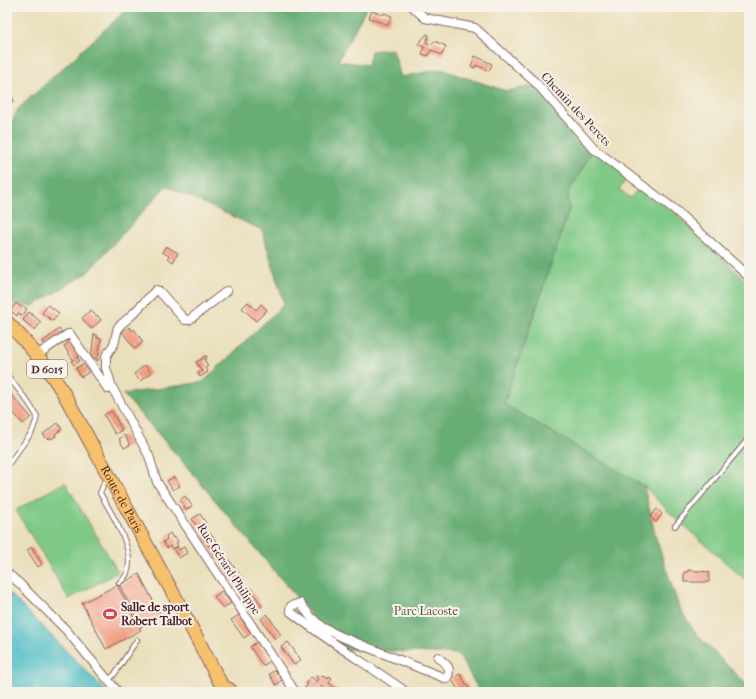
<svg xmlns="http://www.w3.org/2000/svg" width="756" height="699" viewBox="0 0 756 699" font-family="'IM FELL French Canon',serif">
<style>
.green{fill:#7fc987;stroke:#647459}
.forest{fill:#67ad74;stroke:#586650}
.water{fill:#4fbec6;stroke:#4c6e78}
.building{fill:#f19c81}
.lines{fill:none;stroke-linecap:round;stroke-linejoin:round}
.service-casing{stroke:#82625d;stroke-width:6}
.minor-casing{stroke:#82625d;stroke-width:10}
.primary-casing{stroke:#82625d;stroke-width:15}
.service{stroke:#fff;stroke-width:4}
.minor{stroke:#fff;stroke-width:8}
.primary{stroke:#f7c06c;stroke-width:13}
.labels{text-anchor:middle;stroke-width:4;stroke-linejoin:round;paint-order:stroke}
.shield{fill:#f7f3e8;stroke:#7e5f64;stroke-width:1}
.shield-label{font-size:11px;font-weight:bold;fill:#4a1f2b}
.street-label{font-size:12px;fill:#4a1f2b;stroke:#f7f3e8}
.poi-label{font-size:12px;font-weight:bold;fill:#4a1f2b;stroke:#f7f3e8;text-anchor:start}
.park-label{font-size:12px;fill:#5a5247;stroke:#f7f3e8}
</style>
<rect width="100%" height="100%" fill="#f7f3e8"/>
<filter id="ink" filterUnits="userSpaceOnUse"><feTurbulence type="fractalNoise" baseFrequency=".025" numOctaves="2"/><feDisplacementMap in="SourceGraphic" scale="8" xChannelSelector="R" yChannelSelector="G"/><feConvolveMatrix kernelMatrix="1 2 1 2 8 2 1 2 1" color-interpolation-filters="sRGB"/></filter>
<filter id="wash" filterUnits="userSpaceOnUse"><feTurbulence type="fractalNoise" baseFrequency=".012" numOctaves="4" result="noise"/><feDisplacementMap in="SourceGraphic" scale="16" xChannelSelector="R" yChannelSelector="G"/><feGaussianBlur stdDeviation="0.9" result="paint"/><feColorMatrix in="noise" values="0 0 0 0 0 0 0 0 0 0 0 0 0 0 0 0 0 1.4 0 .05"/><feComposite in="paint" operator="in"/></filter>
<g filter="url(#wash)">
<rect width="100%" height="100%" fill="#eadfbb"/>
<!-- green -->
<g class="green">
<path d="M594 148 628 177 619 189 630 198 641 186 676 214 749 284V583L671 514 644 486 504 404 569 210 568 193Z"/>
<path d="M65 482 118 572 69 599 16 510Z"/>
</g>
<!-- forest -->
<path class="forest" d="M127 7H367L338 61 368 65 371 51 393 49 401 77 440 69 506 91 539 85 594 148 568 193 569 210 504 404 644 486 656 538 679 607 696 634 746 684 749 688V692H480L458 654 340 649 181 460 123 394 203 382 284 304 262 230 166 186 87 273 33 306 7 304V132L18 109 124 12Z"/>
<!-- water -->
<path class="water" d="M7 591 107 692H7Z"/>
<g id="blocks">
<!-- building -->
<g class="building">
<path d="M372 11 383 15 384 13 392 16 388 25 369 18Z"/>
<path d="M427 34 429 35 426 42 432 45 434 41 446 46 442 55 431 50 428 56 422 54 424 47 418 44Z"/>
<path d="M475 56 492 64 489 71 476 65 475 68 471 66Z"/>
<path d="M166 246 178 253 173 262 168 258 169 256 162 252Z"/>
<path d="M248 302 256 310 261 304 267 310 256 321 242 308Z"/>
<path d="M16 303 21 307 23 306 27 309 22 316 18 313 17 316 10 311Z"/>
<path d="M48 305 59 313 53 321 42 313Z"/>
<path d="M91 310 96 316 97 315 101 320 91 329 82 318Z"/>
<path d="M29 312 41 322 35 330 23 320Z"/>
<path d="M129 327 132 331 134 329 143 342 135 349 122 332Z"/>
<path d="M59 329 63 333 46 347 43 342Z"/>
<path d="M94 334 97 335V338H101L98 361 96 360V358H91Z"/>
<path d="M69 339 81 355 77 357 80 361 74 365 71 361 73 360 64 346 68 343 67 341Z"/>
<path d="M204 356H207L206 359H204L208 366 205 368 208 372 200 377 198 373 202 371 196 362 203 358Z"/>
<path d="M83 364 89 372 81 377 76 368Z"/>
<path d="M145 365 151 373 140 381 134 374Z"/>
<path d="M10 393 31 417 23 424 7 405V395Z"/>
<path d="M112 411 122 430 115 434 104 415Z"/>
<path d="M58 423 62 429 55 434 56 436 51 439 50 438 47 439 43 434Z"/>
<path d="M125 435 130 445 124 448 119 439Z"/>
<path d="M174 477 180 486 173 490 167 481Z"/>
<path d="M185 496 192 506 186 510 180 500Z"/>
<path d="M657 509 662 514 656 522 650 517Z"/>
<path d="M200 514 206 523 198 528 192 519Z"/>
<path d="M170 533 173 538 175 537 178 542 176 543 178 546 172 549 170 546 167 548 163 542 167 539 166 536Z"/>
<path d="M210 533 225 554 218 559 203 537Z"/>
<path d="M32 547 42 564 38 567 27 550Z"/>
<path d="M177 547 179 550 184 547 187 553 179 558 174 550Z"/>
<path d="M229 560 244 581 236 586 222 565Z"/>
<path d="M688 570 709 572V582H684V572H688Z"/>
<path d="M139 574 160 614 152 618 153 620 139 628 141 630 106 649 82 603 117 585 138 625 140 624 119 585Z"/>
<path d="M250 588 262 606 255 611 243 593Z"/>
<path d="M222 591 231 603 223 608 214 597Z"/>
<path d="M267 614 281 635 275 639 261 619Z"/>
<path d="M239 615 251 633 244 638 231 620Z"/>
<path d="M257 642 270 661 263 666 250 647Z"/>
<path d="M288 642 301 660 294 665 281 647Z"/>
<path d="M275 670 282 680 276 685 269 674Z"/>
<path d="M460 674 462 677 471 692H460L451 679Z"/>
<path d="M320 675 323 677 324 676 328 679 329 677 332 679 329 683 338 690 339 692H329L322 686 319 689 320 692H309L305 688 308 684 306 683 311 677 317 682 319 679 317 677Z"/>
</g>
</g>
</g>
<g filter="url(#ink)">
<use href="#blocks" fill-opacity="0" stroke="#82625d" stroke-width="1"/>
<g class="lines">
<defs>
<g id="service">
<path d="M7 103 11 100"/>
<path d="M7 375 28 402 37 416 36 421 32 432 7 466"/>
<path d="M108 479 104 483 100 493C111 513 146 564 119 583"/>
<path d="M675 526 749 438"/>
<path d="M108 680 114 675 137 640"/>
</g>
<g id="minor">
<path d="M413 7 425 18 475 28 537 84 594 149 674 209 749 277"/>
<path d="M37 355 68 334H70L108 389 112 387 106 368V356L114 344 118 327 132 315 156 290 159 291 185 320H189L227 291"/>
<path d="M112 387 149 456 157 482 287 679 295 692"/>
<path d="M7 573 19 583 66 630 118 692"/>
<path d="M405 692 402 689C365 663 326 640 291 612L290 609 291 606 300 603 310 616 322 627 342 637 447 679C452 666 447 666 438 657"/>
</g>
<g id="primary">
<path id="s1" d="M7 322C28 343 47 366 63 392L173 593 222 686 230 690 231 692"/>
</g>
</defs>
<!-- service casing -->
<use href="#service" class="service-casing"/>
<!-- minor casing -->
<use href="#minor" class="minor-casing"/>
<!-- primary casing -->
<use href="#primary" class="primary-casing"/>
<!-- service -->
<use href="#service" class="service"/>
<!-- minor -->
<use href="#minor" class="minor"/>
<!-- primary -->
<use href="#primary" class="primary"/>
</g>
</g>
<!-- icons -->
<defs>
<symbol id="stadium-bare" viewBox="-9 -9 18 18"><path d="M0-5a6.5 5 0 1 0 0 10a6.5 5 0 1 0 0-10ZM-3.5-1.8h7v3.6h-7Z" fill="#d1495b" stroke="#f7f3e8" stroke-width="2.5" paint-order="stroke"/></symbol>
</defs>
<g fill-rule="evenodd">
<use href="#stadium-bare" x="100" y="604" width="20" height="20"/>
</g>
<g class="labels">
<!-- shield labels -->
<rect class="shield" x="27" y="360" width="40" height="18" rx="3"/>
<g class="shield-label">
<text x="47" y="373">D 6015</text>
</g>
<!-- street labels -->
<g class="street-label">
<text transform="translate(576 109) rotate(47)" y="4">Chemin des Perets</text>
<text dy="4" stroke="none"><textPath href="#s1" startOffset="212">Route de Paris</textPath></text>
<text transform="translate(229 569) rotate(57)" y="4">Rue Gérard Philippe</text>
</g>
<!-- poi labels -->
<g class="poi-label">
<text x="121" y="611">Salle de sport<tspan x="121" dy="14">Robert Talbot</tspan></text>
</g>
<!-- park labels -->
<g class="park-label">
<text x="426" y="615">Parc Lacoste</text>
</g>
</g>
<!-- margin -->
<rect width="756" height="699" fill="none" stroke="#f7f3e8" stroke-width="24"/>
</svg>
